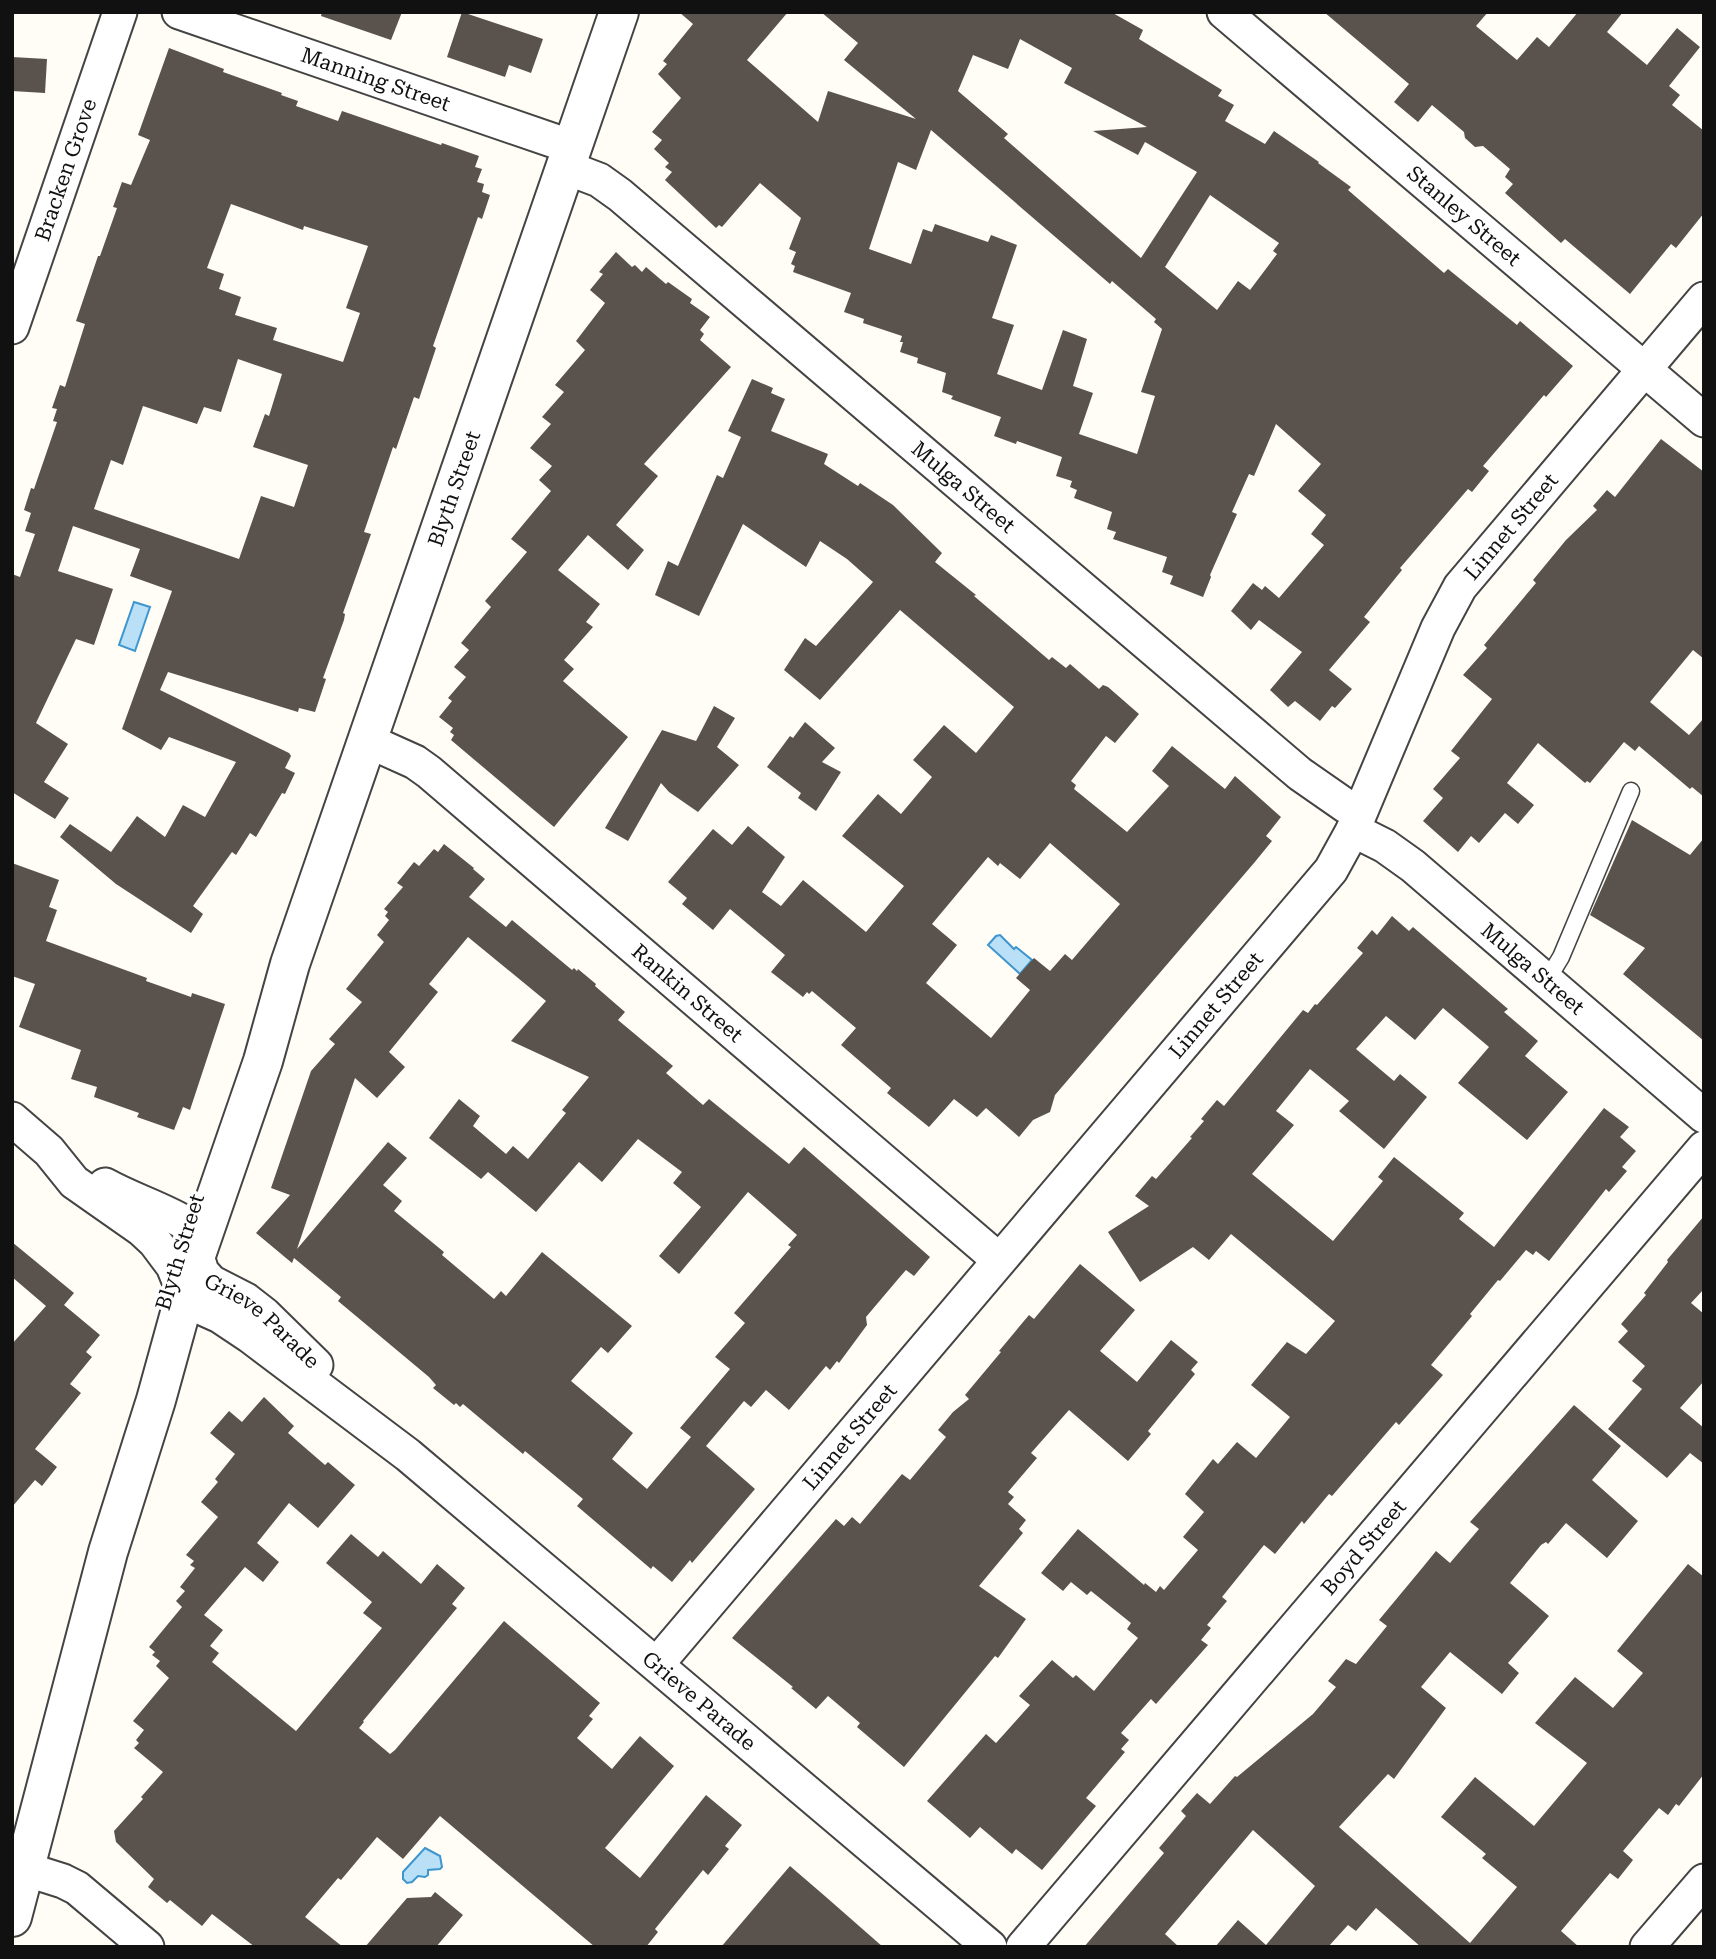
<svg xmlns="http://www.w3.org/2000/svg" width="1716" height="1959" viewBox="0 0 1716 1959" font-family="'Roboto Serif',serif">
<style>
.water{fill:#b9e0f7;stroke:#3f96cf;stroke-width:2}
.building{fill:#5a524d;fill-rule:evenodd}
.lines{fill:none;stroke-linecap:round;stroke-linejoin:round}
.service-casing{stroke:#444;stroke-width:19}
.minor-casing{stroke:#444;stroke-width:37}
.tertiary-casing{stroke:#444;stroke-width:42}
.service{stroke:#fff;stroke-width:16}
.minor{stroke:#fff;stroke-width:33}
.tertiary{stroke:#fff;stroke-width:38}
.labels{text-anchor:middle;stroke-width:7;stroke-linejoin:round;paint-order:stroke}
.street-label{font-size:21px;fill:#111;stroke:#fff}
</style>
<rect width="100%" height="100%" fill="#fffdf5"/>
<!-- water -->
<g class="water">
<path d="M134 602 150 607 135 651 119 645Z"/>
<path d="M1000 935 1014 949 1016 947 1032 960 1020 974 988 945 996 936Z"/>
<path d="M425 1848 440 1856 442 1867 440 1869 428 1870V1875L425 1877 418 1876 412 1882 407 1883 403 1879V1872Z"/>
</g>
<!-- building -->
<g class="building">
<path d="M322 12H402L391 40 321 16Z"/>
<path d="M462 12 543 39 531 73 509 65 505 77 447 57Z"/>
<path d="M679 12H788L747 60 818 122 828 91 916 119 844 60 858 43 821 12H1111L1143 30 1139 39 1222 90 1218 96 1234 105 1225 121 1265 144 1274 131 1319 162 1318 163 1351 187 1348 190 1444 273 1448 269 1517 325 1520 321 1573 366 1546 397 1544 395 1483 466 1489 471 1472 492 1468 489 1400 568 1402 570 1364 617 1370 622 1329 670 1352 689 1335 708 1332 706 1320 721 1295 701 1288 707 1270 690 1302 652 1259 620 1251 630 1231 611 1253 583 1262 590 1265 586 1279 598 1324 545 1311 534 1326 515 1298 491 1321 464 1276 424 1254 476 1249 474 1232 512 1237 514 1210 575 1211 577 1203 597 1170 584 1173 576 1162 572 1167 557 1113 539 1116 532 1107 529 1112 512 1074 498 1077 490 1070 487 1072 481 1056 476 1062 457 1017 441 1016 444 994 436 1001 417 951 399 953 396 942 392 946 373 917 363 918 358 900 352 903 342H900L902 336 863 323 864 319 844 312 851 293 793 272 795 266 791 264 796 252 789 249 801 218 760 183 722 227 719 225 716 228 665 180 672 172 665 167 669 163 654 149 662 140 652 132 681 98 658 74 667 64 663 61 693 24ZM1020 39 1072 68 1064 83 1147 127 1093 131 1138 155 1145 142 1197 172 1141 258 1004 138 1008 134 958 91 973 55 1008 69ZM931 130 1110 284 1112 281 1156 319 1154 322 1162 329 1141 392 1155 396 1137 454 1079 434 1093 393 1073 386 1087 339 1063 330 1042 390 997 374 1014 325 992 318 1017 245 991 235 988 242 935 224 932 232 923 229 911 264 869 249 898 162 916 170ZM1210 195 1279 243 1273 251 1277 254 1250 290 1238 281 1217 310 1165 267Z"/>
<path d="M1324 12H1488L1476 26 1517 60 1537 37 1549 47 1578 12H1623L1607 32 1647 65 1677 28 1700 47 1669 86 1680 95 1672 105 1704 131V213L1676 248 1671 244 1630 294 1565 239 1561 243 1505 193 1513 184 1505 177 1510 169 1483 146 1475 147 1465 138 1464 132 1432 105 1418 122 1394 102 1409 84Z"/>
<path d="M169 48 224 69 223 72 282 93 281 95 298 101 296 106 338 121 342 111 441 145 442 143 479 156 475 167 482 169 477 182 484 184 482 192 490 195 482 219 478 217 433 346 436 348 419 399 414 397 396 449 393 447 364 532 371 534 343 613 345 614 344 620 323 678 326 679 315 712 299 708 298 712 168 672 160 690 289 753 291 756 285 768 295 773 285 794 282 793 256 837 250 833 236 855 232 852 193 906 203 914 191 933 116 884 60 837 70 824 111 852 137 816 165 837 183 805 205 817 236 762 169 737 161 750 122 729 172 591 130 576 140 549 73 526 58 571 113 589 94 645 76 639 36 723 68 744 44 782 69 798 55 819 12 792V574L20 577 35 534 25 531 31 513 24 510 31 488 34 489 57 422 53 421 57 409 52 408 60 385 65 387 85 324 76 321 98 256H100L117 208 113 207 122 182 131 185 150 140 138 135ZM231 204 303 230 304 226 368 246 346 308 360 313 343 362 273 340 277 328 235 315 241 297 219 289 224 274 207 268ZM238 359 282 374 269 416 265 414 253 447 308 465 294 507 261 496 239 559 94 509 111 460 123 465 143 406 197 424 204 407 221 412Z"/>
<path d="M12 57 47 59 45 93 12 91Z"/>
<path d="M616 252 632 267 635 265 642 272 646 267 666 284 668 282 692 299 690 303 710 317 700 330 704 334 700 340 731 367 644 464 658 476 616 525 644 550 628 570 588 535 558 570 600 604 586 622 593 627 564 660 574 669 563 681 628 737 554 827 451 740 454 735 450 732 453 728 439 717 452 701 448 698 466 677 454 667 469 650 461 643 491 607 485 601 527 552 511 539 551 491 539 480 552 466 530 448 551 424 542 417 564 392 555 385 585 350 576 341 605 303 590 290 603 274 599 272Z"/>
<path d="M752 379 773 388 771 393 785 399 771 431 828 454 824 464 858 486 860 483 893 505 942 553 935 562 976 595 974 596 1049 660 1052 657 1066 668 1070 664 1099 689 1103 685 1108 687 1139 714 1115 743 1106 736 1071 781 1076 785 1074 789 1127 832 1169 786 1152 771 1172 746 1225 789 1235 776 1281 817 1266 836 1272 841 1254 863 1055 1095 1050 1112 1033 1120 1019 1137 986 1108 977 1117 954 1099 929 1127 887 1093 891 1088 841 1045 856 1028 812 991 809 994 807 992 803 997 771 972 785 955 730 909 713 930 682 904 687 898 668 882 713 829 732 845 748 826 785 857 762 892 781 906 803 880 866 932 904 886 842 836 878 794 901 814 932 777 913 760 944 725 976 753 1014 707 900 610 820 700 784 670 805 638 816 646 873 582 847 559 820 541 806 567 743 524 699 616 655 595 668 561 678 566 717 475 723 478 741 437 728 431ZM1050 843 1120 904 1072 960 1065 954 1050 971 1034 958 1016 978 1030 990 991 1038 926 983 957 945 932 924 988 857 998 866 1000 863 1020 879Z"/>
<path d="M1661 439 1704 472V659L1693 650 1650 702 1689 735 1704 718V797L1692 787 1690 789 1639 746 1635 751 1624 742 1590 783 1587 781 1585 783 1538 743 1507 783 1534 805 1518 824 1505 813 1479 843 1471 836 1458 852 1423 821 1443 798 1433 789 1460 758 1451 751 1492 699 1463 675 1487 648 1484 645 1536 583 1533 580 1566 540 1597 510 1593 506 1607 490 1615 497Z"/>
<path d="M714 706 735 718 717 747 739 765 698 812 669 792 661 783 628 841 605 828 662 730 696 741Z"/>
<path d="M805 722 835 748 822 762 841 772 816 811 798 798 801 793 767 767 790 736 793 738Z"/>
<path d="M1632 820 1690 855 1704 838V1041L1623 974 1645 948 1590 915Z"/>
<path d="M444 844 474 868 473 869 485 879 469 897 506 927 512 920 572 970 574 968 577 971 578 969 596 984 595 986 625 1012 618 1020 673 1066 666 1073 703 1105 709 1099 789 1164 804 1147 930 1257 914 1276 906 1270 899 1278 866 1317 867 1325 839 1363 837 1361 830 1370 826 1366 789 1410 766 1390 751 1407 744 1401 706 1446 755 1489 692 1563 690 1560 672 1582 653 1566 651 1569 577 1506 583 1499 525 1451 523 1454 463 1404 460 1407 456 1403 454 1405 433 1388 436 1385 429 1377 338 1301 341 1297 294 1258 292 1263 256 1233 290 1195 271 1188 311 1071 335 1044 329 1039 362 1002 346 989 384 942 377 935 389 920 385 916 388 912 384 909 403 887 397 883 414 862 419 866 434 849 438 852ZM468 937 546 1001 511 1041 589 1077 562 1110 566 1113 528 1159 513 1146 506 1154 473 1126 480 1116 459 1099 429 1138 481 1179 488 1172 536 1212 579 1162 602 1182 638 1139 682 1172 673 1183 701 1207 659 1256 679 1274 748 1192 797 1235 788 1245 791 1247 734 1313 745 1323 715 1357 730 1369 680 1428 691 1437 647 1489 612 1459 633 1433 571 1381 601 1347 608 1353 632 1326 542 1252 506 1296 501 1291 494 1299 442 1255 444 1252 394 1211 402 1201 383 1185 407 1158 388 1142 297 1249 355 1078 377 1098 405 1067 389 1052 438 992 429 984Z"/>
<path d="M12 863 59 880 49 907 57 910 46 941 147 978 146 981 191 997 192 993 225 1004 190 1110 183 1107 174 1130 137 1117 139 1113 94 1097 97 1087 71 1079 81 1050 19 1027 35 984 12 976Z"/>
<path d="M1392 916 1409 931 1413 927 1508 1009 1504 1012 1538 1041 1525 1056 1568 1092 1527 1140 1458 1083 1489 1047 1443 1008 1415 1040 1386 1016 1356 1049 1394 1081 1400 1074 1427 1097 1384 1149 1339 1111 1349 1101 1310 1069 1276 1111 1294 1125 1252 1174 1333 1241 1383 1181 1378 1177 1394 1157 1464 1213 1459 1219 1494 1247 1604 1108 1629 1127 1620 1137 1636 1151 1622 1167 1627 1171 1609 1192 1606 1189 1549 1261 1536 1251 1533 1255 1526 1250 1500 1281 1498 1280 1470 1314 1472 1316 1431 1365 1443 1375 1399 1425 1396 1422 1332 1496 1329 1494 1304 1524 1302 1521 1275 1554 1264 1545 1222 1597 1227 1601 1207 1625 1211 1628 1201 1640 1208 1645 1156 1704 1151 1699 1121 1733 1129 1740 1121 1749 1125 1752 1086 1798 1096 1806 1042 1870 1016 1849 1012 1854 980 1827 970 1838 927 1801 986 1734 996 1743 1030 1705 1019 1696 1052 1660 1073 1678 1076 1675 1094 1691 1138 1638 1127 1629 1131 1623 1091 1591 1087 1595 1071 1582 1063 1591 1041 1573 1078 1529 1144 1585 1145 1583 1156 1592 1160 1586 1164 1590 1198 1550 1183 1537 1204 1512 1185 1494 1213 1459 1218 1464 1237 1442 1256 1458 1290 1417 1251 1385 1287 1342 1306 1354 1335 1321 1231 1234 1209 1260 1193 1247 1140 1282 1108 1232 1149 1206 1135 1196 1152 1176 1156 1179 1192 1138 1190 1137 1204 1121 1201 1119 1217 1100 1224 1106 1303 1010 1308 1013 1315 1004 1317 1005 1363 953 1357 948 1372 930 1377 935Z"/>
<path d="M1704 1216V1289L1691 1303 1704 1314V1381L1680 1408 1704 1428V1464L1690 1453 1667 1478 1608 1429 1642 1389 1632 1381 1645 1366 1618 1342 1628 1331 1621 1324 1646 1295 1644 1293 1668 1262 1667 1260Z"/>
<path d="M12 1242 74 1293 64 1305 100 1335 86 1352 92 1357 70 1384 81 1393 35 1449 57 1467 42 1486 35 1480 12 1507V1344L46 1306 12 1277Z"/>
<path d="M1080 1264 1135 1310 1100 1351 1137 1382 1171 1340 1198 1362 1191 1370 1195 1374 1148 1431 1151 1434 1128 1461 1069 1410 1031 1453 1037 1458 1008 1492 1014 1497 1008 1504 1026 1520 1019 1529 1023 1533 979 1586 1026 1619 998 1658 995 1656 904 1767 857 1727 860 1723 828 1696 816 1709 791 1688 793 1687 732 1638 836 1519 844 1526 852 1517 860 1524 902 1474 910 1480 946 1437 938 1430 953 1412 969 1399 965 1395 1001 1352 999 1351 1029 1315 1034 1319Z"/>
<path d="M264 1397 294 1426 288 1433 325 1465 328 1462 355 1485 318 1528 289 1503 257 1543 279 1562 263 1582 245 1567 204 1615 223 1630 210 1646 219 1653 212 1662 296 1731 382 1628 363 1613 372 1602 326 1563 351 1534 378 1557 383 1551 421 1584 437 1564 465 1588 452 1604 457 1608 363 1721 364 1722 359 1728 390 1754 395 1750 504 1621 600 1703 589 1716 593 1719 577 1738 612 1769 640 1736 674 1766 605 1848 640 1878 706 1795 742 1825 725 1846 729 1849 708 1875 703 1870 655 1929 658 1932 646 1947H595L440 1816 403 1859 377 1837 341 1880 338 1878 305 1917 343 1947H255L212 1914 202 1926 170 1900 167 1903 148 1887 154 1879 116 1842 114 1831 143 1799 141 1797 163 1772 134 1748 139 1743 136 1740 144 1730 133 1721 169 1678 156 1666 160 1661 152 1655 155 1652 149 1647 182 1607 176 1601 185 1591 180 1587 195 1568 190 1565 194 1561 186 1555 218 1517 201 1502 218 1482 215 1479 235 1454 210 1433 229 1411 242 1422Z"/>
<path d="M1574 1405 1621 1446 1592 1480 1638 1521 1607 1558 1566 1523 1548 1544 1546 1542 1541 1545 1510 1583 1549 1616 1508 1663 1519 1673 1502 1694 1450 1652 1421 1687 1446 1708 1394 1779 1388 1774 1339 1827 1470 1943 1517 1887 1482 1858 1486 1854 1441 1817 1475 1777 1534 1826 1587 1763 1535 1723 1575 1677 1613 1708 1643 1673 1617 1651 1688 1564 1704 1577V1774L1679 1806 1676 1804 1668 1815 1659 1808 1623 1851 1633 1860 1618 1879 1610 1873 1561 1931 1579 1947H1421L1376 1908 1356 1931 1348 1925 1328 1947H1215L1238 1920 1266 1945 1315 1886 1253 1830 1165 1934 1179 1947H1084L1164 1853 1159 1848 1186 1816 1181 1811 1197 1793 1210 1804 1235 1776 1237 1777 1313 1714 1336 1687 1328 1681 1346 1659 1356 1664 1387 1626 1379 1620 1423 1567 1436 1551 1450 1563 1479 1529 1470 1522Z"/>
<path d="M790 1866 826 1897 883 1947H721Z"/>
<path d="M435 1892 463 1915 436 1947H365L407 1898 431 1897Z"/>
</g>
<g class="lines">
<defs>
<path id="service" d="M1547 980 1561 957 1631 791"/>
<g id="minor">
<path id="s1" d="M179 12 572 147"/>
<path id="s2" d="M1224 12 1704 420"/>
<path id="s3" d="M565 167 599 180 620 195 1300 774 1346 806 1361 810"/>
<path id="s4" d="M12 327 120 12"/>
<path id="s5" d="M366 740 415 762 429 772 999 1260"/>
<path id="s6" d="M1353 830 1385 846 1413 866 1704 1116"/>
<path id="s7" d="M12 1119 49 1151 74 1182 141 1229 155 1242 173 1266 186 1298 191 1303 220 1316 250 1336 408 1455 990 1947"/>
<path id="s8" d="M105 1185C132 1200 160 1208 187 1224L202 1272 211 1282 246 1300 264 1314 316 1365"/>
<path id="s9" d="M657 1664 1331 870 1353 830 1438 628 1460 587 1704 299"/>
<path d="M25 1869 63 1881 77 1888 147 1947"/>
<path id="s10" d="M1023 1947 1704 1148"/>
<path d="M1647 1947 1704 1881"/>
</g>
<g id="tertiary">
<path id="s11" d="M12 1917 108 1552 156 1400 196 1255 263 1061 290 964 619 12"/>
</g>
</defs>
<!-- service casing -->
<use href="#service" class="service-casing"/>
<!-- minor casing -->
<use href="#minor" class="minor-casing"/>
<!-- tertiary casing -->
<use href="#tertiary" class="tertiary-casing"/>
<!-- service -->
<use href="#service" class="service"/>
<!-- minor -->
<use href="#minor" class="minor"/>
<!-- tertiary -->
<use href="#tertiary" class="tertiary"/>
</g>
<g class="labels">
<!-- street labels -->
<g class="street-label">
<text dy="7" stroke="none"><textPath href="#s1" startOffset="208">Manning Street</textPath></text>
<text dy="7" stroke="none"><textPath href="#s4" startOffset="166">Bracken Grove</textPath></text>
<text dy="7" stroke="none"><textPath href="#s2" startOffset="315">Stanley Street</textPath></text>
<text dy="7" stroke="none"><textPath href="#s3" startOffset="513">Mulga Street</textPath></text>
<text dy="7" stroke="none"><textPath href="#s11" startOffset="1496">Blyth Street</textPath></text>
<text dy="7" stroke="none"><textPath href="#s9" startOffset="1432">Linnet Street</textPath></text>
<text dy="7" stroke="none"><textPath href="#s6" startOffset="228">Mulga Street</textPath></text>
<text dy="7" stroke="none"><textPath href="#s5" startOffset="411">Rankin Street</textPath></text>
<text dy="7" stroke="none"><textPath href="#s9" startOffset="864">Linnet Street</textPath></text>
<text transform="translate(180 1252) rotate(-73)" y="7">Blyth Street</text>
<text dy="7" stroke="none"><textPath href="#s8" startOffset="219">Grieve Parade</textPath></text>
<text dy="7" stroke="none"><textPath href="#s9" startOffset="298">Linnet Street</textPath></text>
<text dy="7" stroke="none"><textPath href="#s10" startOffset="525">Boyd Street</textPath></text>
<text dy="7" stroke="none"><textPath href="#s7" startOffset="908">Grieve Parade</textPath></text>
</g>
</g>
<!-- border -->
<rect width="1716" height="1959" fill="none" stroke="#111111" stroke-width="28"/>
</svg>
